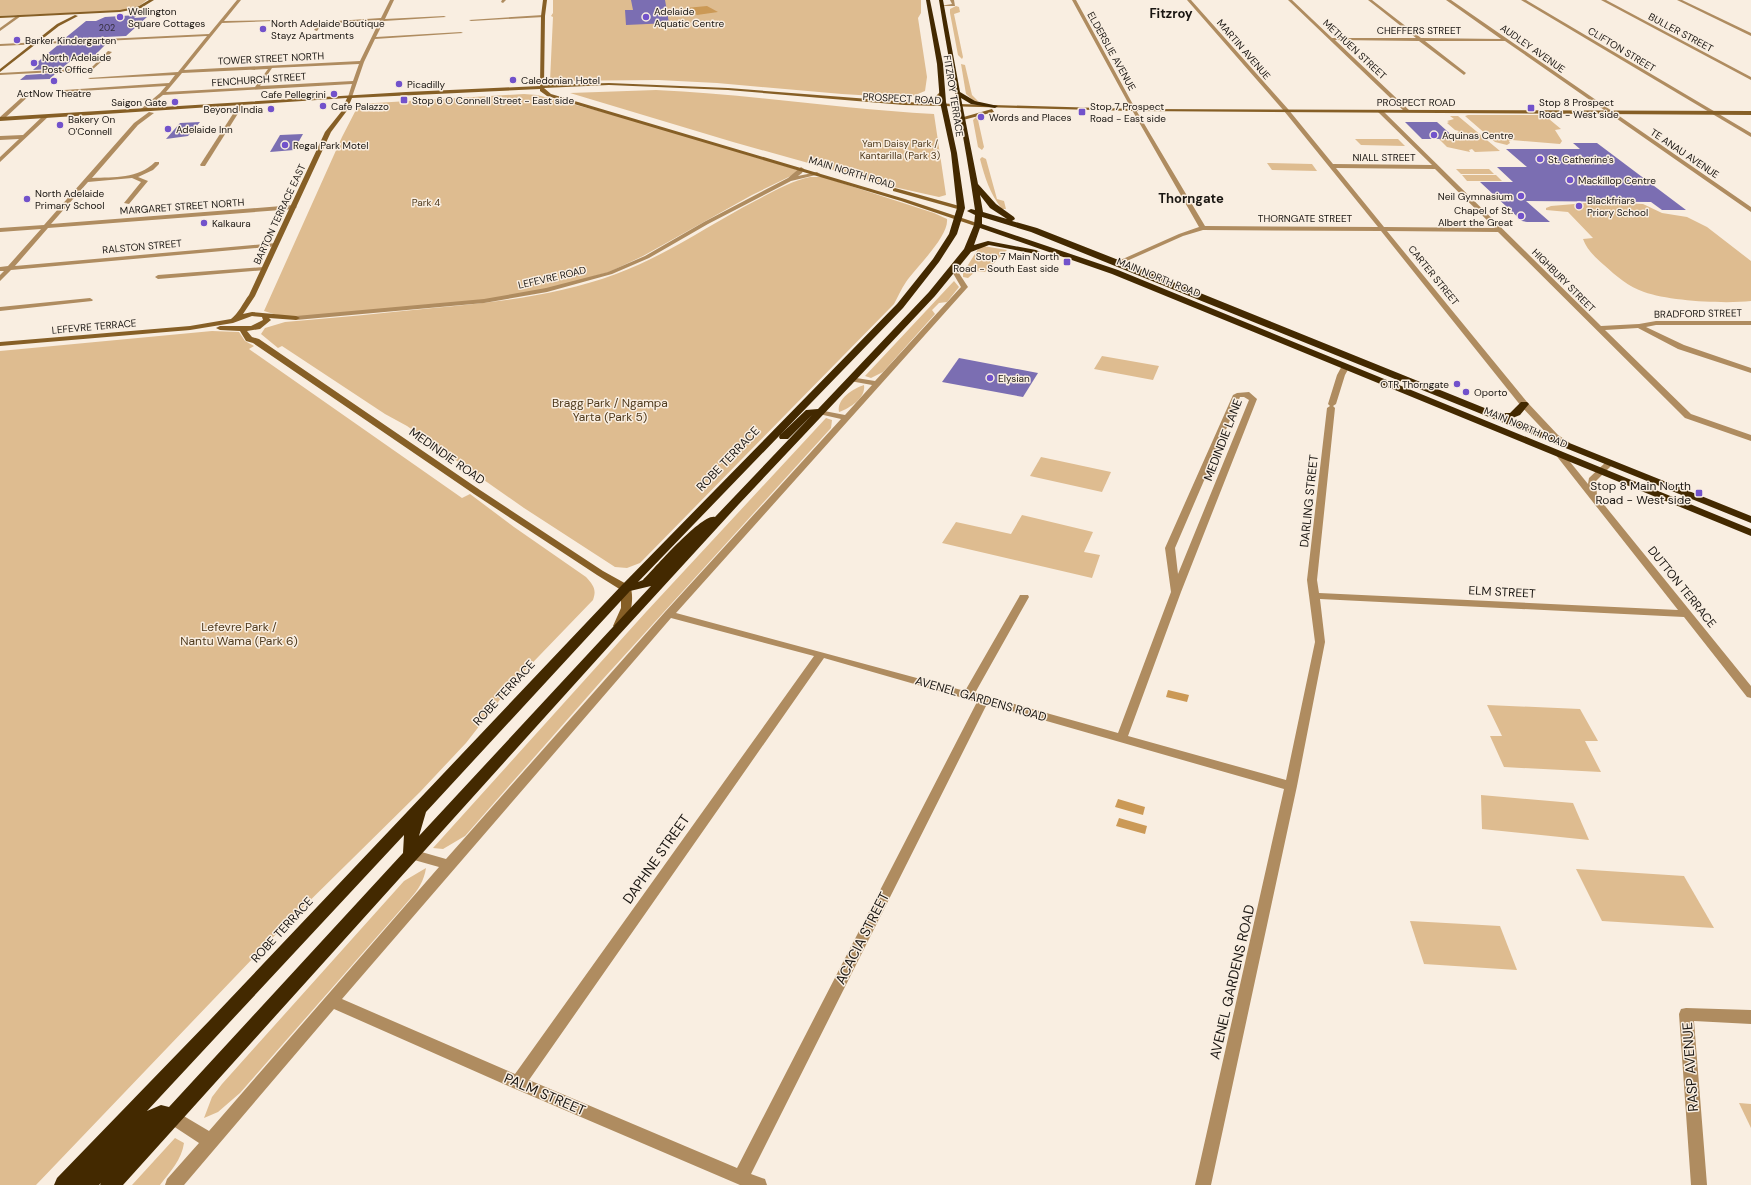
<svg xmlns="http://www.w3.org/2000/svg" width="1751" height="1185" viewBox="0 0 1751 1185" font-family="'DM Sans',sans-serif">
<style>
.green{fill:#debc90}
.water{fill:#cb9956}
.building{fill:#7b6eb2}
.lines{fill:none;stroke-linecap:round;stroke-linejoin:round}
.street{fill:#af8c60;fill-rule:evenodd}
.secondary{fill:#865f26;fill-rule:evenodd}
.highway{fill:#432900;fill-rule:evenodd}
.poi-dot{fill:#7252cb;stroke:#f9eee1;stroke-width:1.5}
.labels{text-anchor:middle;stroke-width:3;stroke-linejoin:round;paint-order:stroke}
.far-number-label{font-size:9px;fill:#322c3a}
.far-poi-label{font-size:10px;fill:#1a1612;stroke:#f9eee1;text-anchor:start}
.far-street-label{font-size:10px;fill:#1a1612;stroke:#f9eee1}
.far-park-label{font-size:10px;fill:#4e391c;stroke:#f9eee1}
.park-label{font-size:12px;fill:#4e391c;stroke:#f9eee1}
.street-label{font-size:12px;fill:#1a1612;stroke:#f9eee1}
.poi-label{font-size:12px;fill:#1a1612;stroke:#f9eee1;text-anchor:end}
.far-district-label{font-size:13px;font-weight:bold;fill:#1a1612;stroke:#f9eee1}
.near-street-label{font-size:14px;fill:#1a1612;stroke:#f9eee1}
</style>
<rect width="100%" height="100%" fill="#f9eee1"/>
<!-- green -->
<g class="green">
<path d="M0 0H147L139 6 121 11 0 16Z"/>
<path d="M553 0H921V13L918 18 927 77 925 91 908 98 842 94 717 83 658 80 550 81 553 17 551 16 553 13Z"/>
<path d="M956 6 959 7 960 12 954 14 963 57 962 59 958 55 950 13V9Z"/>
<path d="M961 64 965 65 972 95 978 101 975 102 966 94Z"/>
<path d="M656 90C749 94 842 109 934 114L946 195 939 197 894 187 733 142 570 93Z"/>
<path d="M524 94 537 95 626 118 798 170 799 172 752 195 643 256 609 272 545 290 484 300 297 317 277 315 264 311 342 137 359 104Z"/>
<path d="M978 115 985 116V120H978L984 147 982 150 978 147 973 120Z"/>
<path d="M1468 115H1549L1554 119H1549L1561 129 1555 130 1562 141 1560 144 1512 140 1509 141 1510 143 1507 145 1495 142 1465 116Z"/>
<path d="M1450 116H1458L1500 151 1475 152 1472 149 1469 150 1470 152 1447 147 1439 139 1454 137 1459 131 1455 130 1447 123 1449 122 1447 121 1454 119Z"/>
<path d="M1355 139H1398L1405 146 1361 145Z"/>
<path d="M982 157 986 159 997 199 1004 201 1006 209H1002C990 194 985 178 980 159Z"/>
<path d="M1267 163 1312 164 1317 171 1272 170Z"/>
<path d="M1456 169H1489L1494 174H1461Z"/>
<path d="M1462 175H1496L1502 181H1467Z"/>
<path d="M810 177H823L934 213 947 219C949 237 916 267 906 282 901 289 898 297 894 304L640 563 627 568 615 567 524 508 407 426 385 414 282 346 278 348 261 334 265 328 285 322C334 318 383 313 433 308 495 302 557 296 616 274 665 256 709 225 755 201 772 192 791 181 810 177Z"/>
<path d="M1598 202 1643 204 1662 213 1687 217 1707 227 1751 261V301C1724 304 1669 301 1644 292 1629 287 1616 276 1604 265 1596 258 1587 250 1583 239L1593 238 1568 212 1546 210V208L1551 206Z"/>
<path d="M983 246 1007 250 985 272 976 271 968 278 963 277V273L978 249Z"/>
<path d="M954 281 959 287 947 302 939 303 932 310 935 314 883 372 871 378 865 376Z"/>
<path d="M212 331 239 332 245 341 254 346 249 349 462 498 470 494 514 527 586 577C593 585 597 589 593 600L513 683 466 743 420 792 278 932 36 1185H0V351Z"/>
<path d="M1102 356 1159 366 1153 380 1094 369Z"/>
<path d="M864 385C866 398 850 408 839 412 836 399 854 388 864 385Z"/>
<path d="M826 418 832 420 831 428 603 679 465 836 443 849 433 848 646 612Z"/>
<path d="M1041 457 1111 472 1102 492 1030 476Z"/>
<path d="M1022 515 1093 532 1084 552 1100 555 1092 578 942 543 956 522 1011 534Z"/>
<path d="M1487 705 1580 709 1598 741H1585L1601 772 1504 767 1490 736H1502Z"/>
<path d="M1481 795 1573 803 1589 840 1482 829Z"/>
<path d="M426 868C424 881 418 890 410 899L240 1093 218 1112 204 1118 212 1097 222 1084 404 881Z"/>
<path d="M1576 869 1684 876 1714 928 1602 921Z"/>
<path d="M1410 921 1500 926 1517 970 1424 964Z"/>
<path d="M1739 1103 1751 1104V1128Z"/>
<path d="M175 1138 184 1143C182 1159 170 1172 160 1185H132Z"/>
</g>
<!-- water -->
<g class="water">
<path d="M707 6 718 12 697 15 686 8Z"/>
<path d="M1168 690 1189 695 1187 702 1166 697Z"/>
<path d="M1118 799 1145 807 1143 815 1115 807Z"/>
<path d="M1119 818 1147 826 1145 834 1116 826Z"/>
</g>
<!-- building -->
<g class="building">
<path d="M631 0H665L669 23 626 25 625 10H633Z"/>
<path d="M137 15 134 18 147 17 126 36 64 39 86 21H96L105 17Z"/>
<path d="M108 42 93 57 73 59 62 68 33 70 39 64 34 65 58 45Z"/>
<path d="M56 73 50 79 20 80 26 75Z"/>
<path d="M200 122 188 136 166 139 180 123Z"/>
<path d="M1405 122H1437L1456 139H1422Z"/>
<path d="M303 134 294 150 270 152 280 135Z"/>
<path d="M1573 143H1597L1686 210H1662L1651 202 1526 201 1550 222H1527L1522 221 1480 182H1513L1497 167H1527L1506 149H1580Z"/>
<path d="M959 358 1038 373 1023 397 942 382Z"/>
</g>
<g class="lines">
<!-- street -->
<g class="street">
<path d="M237 0H241L224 21 278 20 273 25 271 24 273 21 222 23 184 70 360 61 380 20 322 24 317 31 314 30 321 22 381 18 390 0H394L385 19 444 16 446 17 384 21 376 37 461 32 463 33 375 39 364 62 352 97 350 98 348 97 352 84 163 95 143 111 141 109 160 93 166 86 64 92 62 91 64 90 169 83 175 75 90 79 88 78 178 72 207 36 0 46V44L209 34ZM359 64 353 81 260 86 272 68ZM268 69 255 87 166 92 182 73Z"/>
<path d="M502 0H506L503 3 501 2Z"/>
<path d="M950 0H954L955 6H940L952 4Z"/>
<path d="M1072 0H1076L1136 110 1205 226 1378 227 1284 111 1187 0H1191L1288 109 1333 164 1432 165 1377 111 1382 110 1601 326 1639 324 1656 321H1751V325H1656L1646 327 1684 345 1751 368V373L1678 349 1638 328 1605 330 1691 414 1751 435V441L1685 418 1498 232 1387 231 1527 402 1558 435 1570 443V447H1564L1552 439 1521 406 1381 231 1203 230 1183 236 1120 264H1116V262L1179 234 1199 227 1132 110ZM1336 168 1435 169 1495 228 1384 227Z"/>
<path d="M1288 0H1292L1332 38H1416L1368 0H1372L1421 38 1501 39 1446 0H1451L1751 207V212L1505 41H1425L1466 73 1464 75 1419 41 1335 40 1410 111 1405 112Z"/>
<path d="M1521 0H1526L1751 133V137Z"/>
<path d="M1601 0H1606L1751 77V80Z"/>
<path d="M1677 0H1682L1751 33V36Z"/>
<path d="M18 15 21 16 0 31V28Z"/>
<path d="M543 15 544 17 471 21 469 20Z"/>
<path d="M108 51 112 52 92 70 0 75V73L91 68Z"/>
<path d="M30 90 34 91 4 119H0V117Z"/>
<path d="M240 103 244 104 205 166H201L200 165Z"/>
<path d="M149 112 154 113 138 125 92 178C114 177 138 179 155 162H159V164L153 170 138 177 148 181 129 204 124 203 141 182 132 178 88 182 51 224 294 205 297 207 294 209 48 228 15 266 276 243 278 244V246L11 270 0 281V275L4 271H0V267L8 266 41 229 0 232V228L44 225 134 123Z"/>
<path d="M44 115 49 116 0 162V157L19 139 0 140V136L23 135Z"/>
<path d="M801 167 804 169 802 173 798 176 817 172 820 174 791 181 708 224 649 258 612 274 547 292 484 303 296 320 292 318 296 316 484 299 546 288 608 272 645 256 704 222 788 178Z"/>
<path d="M264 267 266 268V270L158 279 155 277 158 275Z"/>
<path d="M951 267H955L968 287 967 288 676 613 965 691 1019 597 1020 595H1028L1029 597 975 693 1118 733 1171 592 1165 548 1233 395 1237 393 1249 392 1257 399 1181 592 1128 736 1286 780 1315 642 1307 580 1327 408 1330 406 1328 404 1337 375 1343 364H1346L1350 366 1345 375 1336 404 1333 406 1335 408 1317 580 1319 593 1678 610 1555 454 1559 451 1562 452 1588 484 1589 478 1607 461 1610 460 1614 463 1596 481 1597 496 1751 686V698L1747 697 1684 617 1320 599 1325 642 1297 786 1211 1185H1195L1284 789 987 704 751 1174 765 1179 767 1185H740L513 1088 334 1009 184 1185H165L167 1179 199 1143 167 1122 164 1117 167 1112 172 1110 177 1112 209 1131 439 867 407 858 405 854 407 850 411 849 446 859 665 612 841 419 819 414V410L845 415 872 385 850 381V377L875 381 961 287 950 268ZM1240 397H1244L1249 400 1178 574 1175 548ZM671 618 814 656 515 1074 342 999ZM824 658 977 702 737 1168 529 1080Z"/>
<path d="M90 298 93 300 92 301 0 311V307Z"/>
<path d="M1686 1008 1751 1010V1024L1694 1021 1707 1185H1691L1679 1014 1681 1009Z"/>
</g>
<!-- secondary -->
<g class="secondary">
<path d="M149 0H154L141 8 120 12 0 18V16L120 10 139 6Z"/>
<path d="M543 0H547L545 16 544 85 609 83 728 88 921 103V101L934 98 942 90 944 91 938 100 925 103 1134 109 1751 111V115L1134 111 904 105 728 90 609 85 544 88 551 94 905 199 980 224V226L978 227 901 201 547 96 540 91V89L352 98 346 112 331 132 255 296 243 314 252 312 296 316 300 318 296 320 269 318 271 320 260 329 247 331 252 337 259 339 480 490 603 571 630 586C635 596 631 626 618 629L613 626 621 608V590L597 575 474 494 253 343 246 341 240 331 220 330 216 328 220 326H251L263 320 262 317 252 316 233 323 190 330 0 346V342L190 326 231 319C238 314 243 303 249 295L325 132 341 112 347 98 0 121V117L406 92 540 86 541 16Z"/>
<path d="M75 15 78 16 59 26 0 72V69L57 24Z"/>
<path d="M992 109 994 112 963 120 960 118Z"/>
<path d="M895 188 963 207 964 208 961 210 893 191V189Z"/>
</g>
<!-- highway -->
<path class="highway" d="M926 0H930L943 64 946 102 957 153 965 208 957 234 939 262 903 308 780 435 806 410 818 409 929 292 964 249 974 225 975 215 967 211 971 209 975 210C965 140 950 70 939 0H943L960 92 975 101 998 106 995 108 971 104 961 98 978 184 996 204 1014 217 1015 219 1012 221 1037 228 1121 261 1497 413H1510L1521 402H1527L1529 404 1520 415 1510 419 1751 516V523L1031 232 982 217V224L1118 270 1751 529V536L1112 274 980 228 974 245 988 241 1036 250 1040 252 1036 254 989 245 971 252 935 296 739 504 619 635 123 1185H100L101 1183 99 1185H54L57 1178 210 1020 622 585 897 304 933 259 949 234 957 208 951 153 940 102 937 64ZM980 195 990 208 1007 219 983 212ZM812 415 715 517C702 513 654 569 643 580L638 582 780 435 779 437 780 439H788ZM651 586 419 836 426 812 630 591ZM404 835 403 853 169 1107 161 1105 147 1111Z"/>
</g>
<!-- markers -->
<g class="poi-dot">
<circle cx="120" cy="17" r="4"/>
<circle cx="646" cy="17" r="4"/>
<circle cx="263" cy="29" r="4"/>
<circle cx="17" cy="40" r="4"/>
<circle cx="34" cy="63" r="4"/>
<circle cx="513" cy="80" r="4"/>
<circle cx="54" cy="81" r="4"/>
<circle cx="399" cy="84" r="4"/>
<circle cx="334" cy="94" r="4"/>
<rect x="400" y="96" width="8" height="8" rx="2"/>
<circle cx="175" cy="102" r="4"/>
<circle cx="323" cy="106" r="4"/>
<rect x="1527" y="104" width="8" height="8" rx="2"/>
<circle cx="271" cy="109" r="4"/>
<rect x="1078" y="108" width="8" height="8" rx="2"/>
<circle cx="981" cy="117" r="4"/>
<circle cx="60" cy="125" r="4"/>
<circle cx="168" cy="129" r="4"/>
<circle cx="1434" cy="135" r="4"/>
<circle cx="285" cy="145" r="4"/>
<circle cx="1540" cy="159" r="4"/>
<circle cx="1570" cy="180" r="4"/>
<circle cx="1521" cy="196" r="4"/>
<circle cx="27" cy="199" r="4"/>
<circle cx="1579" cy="206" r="4"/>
<circle cx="1521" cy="216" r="4"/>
<circle cx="204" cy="223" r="4"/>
<rect x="1063" y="258" width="8" height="8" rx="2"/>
<circle cx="990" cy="378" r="4"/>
<circle cx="1457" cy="384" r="4"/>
<circle cx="1466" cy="392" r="4"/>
<rect x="1695" y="489" width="8" height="8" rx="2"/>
</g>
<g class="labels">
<!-- far-number labels -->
<g class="far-number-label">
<text x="107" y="31">202</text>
</g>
<!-- far-poi labels -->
<g class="far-poi-label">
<text x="128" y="15">Wellington<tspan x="128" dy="12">Square Cottages</tspan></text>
<text x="654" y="15">Adelaide<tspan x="654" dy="12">Aquatic Centre</tspan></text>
<text x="271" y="27">North Adelaide Boutique<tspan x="271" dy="12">Stayz Apartments</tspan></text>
<text x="25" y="44">Barker Kindergarten</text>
<text x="42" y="61">North Adelaide<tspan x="42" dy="12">Post Office</tspan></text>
<text x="521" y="84">Caledonian Hotel</text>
<text x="407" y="88">Picadilly</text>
<text x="54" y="97" text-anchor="middle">ActNow Theatre</text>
<text x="326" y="98" text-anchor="end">Cafe Pellegrini</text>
<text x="412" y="104">Stop 6 O Connell Street - East side</text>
<text x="167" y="106" text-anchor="end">Saigon Gate</text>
<text x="1539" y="106">Stop 8 Prospect<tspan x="1539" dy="12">Road - West side</tspan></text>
<text x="331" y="110">Cafe Palazzo</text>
<text x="1090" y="110">Stop 7 Prospect<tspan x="1090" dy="12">Road - East side</tspan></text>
<text x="263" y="113" text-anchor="end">Beyond India</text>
<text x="989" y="121">Words and Places</text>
<text x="68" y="123">Bakery On<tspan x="68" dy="12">O'Connell</tspan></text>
<text x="176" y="133">Adelaide Inn</text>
<text x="1442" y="139">Aquinas Centre</text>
<text x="293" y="149">Regal Park Motel</text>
<text x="1548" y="163">St. Catherine's</text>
<text x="1578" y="184">Mackillop Centre</text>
<text x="35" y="197">North Adelaide<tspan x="35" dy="12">Primary School</tspan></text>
<text x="1513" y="200" text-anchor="end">Neil Gymnasium</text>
<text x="1587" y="204">Blackfriars<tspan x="1587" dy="12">Priory School</tspan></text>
<text x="1513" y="214" text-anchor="end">Chapel of St.<tspan x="1513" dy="12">Albert the Great</tspan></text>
<text x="212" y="227">Kalkaura</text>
<text x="1059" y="260" text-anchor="end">Stop 7 Main North<tspan x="1059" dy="12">Road - South East side</tspan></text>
<text x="998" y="382">Elysian</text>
<text x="1449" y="388" text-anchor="end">OTR Thorngate</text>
<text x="1474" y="396">Oporto</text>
</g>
<!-- far-street labels -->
<g class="far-street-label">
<text x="1419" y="34">CHEFFERS STREET</text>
<text transform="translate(1681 32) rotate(28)" y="4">BULLER STREET</text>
<text transform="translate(1533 48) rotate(35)" y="4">AUDLEY AVENUE</text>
<text transform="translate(1244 49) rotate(49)" y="4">MARTIN AVENUE</text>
<text transform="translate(1355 49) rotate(43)" y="4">METHUEN STREET</text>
<text transform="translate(1622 49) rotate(31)" y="4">CLIFTON STREET</text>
<text transform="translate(1112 51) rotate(61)" y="4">ELDERSLIE AVENUE</text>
<text transform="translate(271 58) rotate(-3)" y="4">TOWER STREET NORTH</text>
<text transform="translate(259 79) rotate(-4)" y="4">FENCHURCH STREET</text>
<text transform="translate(954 96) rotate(81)" y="4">FITZROY TERRACE</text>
<text transform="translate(902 98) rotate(3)" y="4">PROSPECT ROAD</text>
<text x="1416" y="106">PROSPECT ROAD</text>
<text transform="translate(1685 153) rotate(34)" y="4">TE ANAU AVENUE</text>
<text x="1384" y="161">NIALL STREET</text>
<text transform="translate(852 172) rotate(17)" y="4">MAIN NORTH ROAD</text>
<text transform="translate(182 206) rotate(-4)" y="4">MARGARET STREET NORTH</text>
<text transform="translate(279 214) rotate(-65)" y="4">BARTON TERRACE EAST</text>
<text x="1305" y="222">THORNGATE STREET</text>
<text transform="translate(142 246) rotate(-5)" y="4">RALSTON STREET</text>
<text transform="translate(1434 275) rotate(51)" y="4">CARTER STREET</text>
<text transform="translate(552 277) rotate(-13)" y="4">LEFEVRE ROAD</text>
<text transform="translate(1159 277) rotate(22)" y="4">MAIN NORTH ROAD</text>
<text transform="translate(1564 280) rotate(45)" y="4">HIGHBURY STREET</text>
<text transform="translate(1698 313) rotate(-1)" y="4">BRADFORD STREET</text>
<text transform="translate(94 326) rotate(-5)" y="4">LEFEVRE TERRACE</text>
<text transform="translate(1526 427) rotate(23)" y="4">MAIN NORTH ROAD</text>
</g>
<!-- far-park labels -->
<g class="far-park-label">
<text x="900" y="147">Yam Daisy Park /<tspan x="900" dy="12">Kantarilla (Park 3)</tspan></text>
<text x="426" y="206">Park 4</text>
</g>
<!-- park labels -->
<g class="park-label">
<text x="610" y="407">Bragg Park / Ngampa<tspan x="610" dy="14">Yarta (Park 5)</tspan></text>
<text x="239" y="631">Lefevre Park /<tspan x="239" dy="14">Nantu Wama (Park 6)</tspan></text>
</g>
<!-- street labels -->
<g class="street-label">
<text transform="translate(1223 440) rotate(-69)" y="4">MEDINDIE LANE</text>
<text transform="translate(447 456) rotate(35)" y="4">MEDINDIE ROAD</text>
<text transform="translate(728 459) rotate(-46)" y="4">ROBE TERRACE</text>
<text transform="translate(1309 501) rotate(-84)" y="4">DARLING STREET</text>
<text transform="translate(1682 587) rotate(51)" y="4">DUTTON TERRACE</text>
<text transform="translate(1502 592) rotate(3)" y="4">ELM STREET</text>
<text transform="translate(504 693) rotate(-47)" y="4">ROBE TERRACE</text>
<text transform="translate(981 699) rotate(16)" y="4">AVENEL GARDENS ROAD</text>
<text transform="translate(282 930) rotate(-47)" y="4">ROBE TERRACE</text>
</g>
<!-- poi labels -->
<g class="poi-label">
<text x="1691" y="490">Stop 8 Main North<tspan x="1691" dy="14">Road - West side</tspan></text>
</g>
<!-- far-district labels -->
<g class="far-district-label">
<text x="1171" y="18">Fitzroy</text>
<text x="1191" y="203">Thorngate</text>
</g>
<!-- near-street labels -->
<g class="near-street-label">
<text transform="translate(656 859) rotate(-55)" y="5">DAPHNE STREET</text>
<text transform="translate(862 938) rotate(-63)" y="5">ACACIA STREET</text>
<text transform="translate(1232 982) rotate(-77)" y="5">AVENEL GARDENS ROAD</text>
<text transform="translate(1690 1067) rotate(-94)" y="5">RASP AVENUE</text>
<text transform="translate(545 1094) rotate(23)" y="5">PALM STREET</text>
</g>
</g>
</svg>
